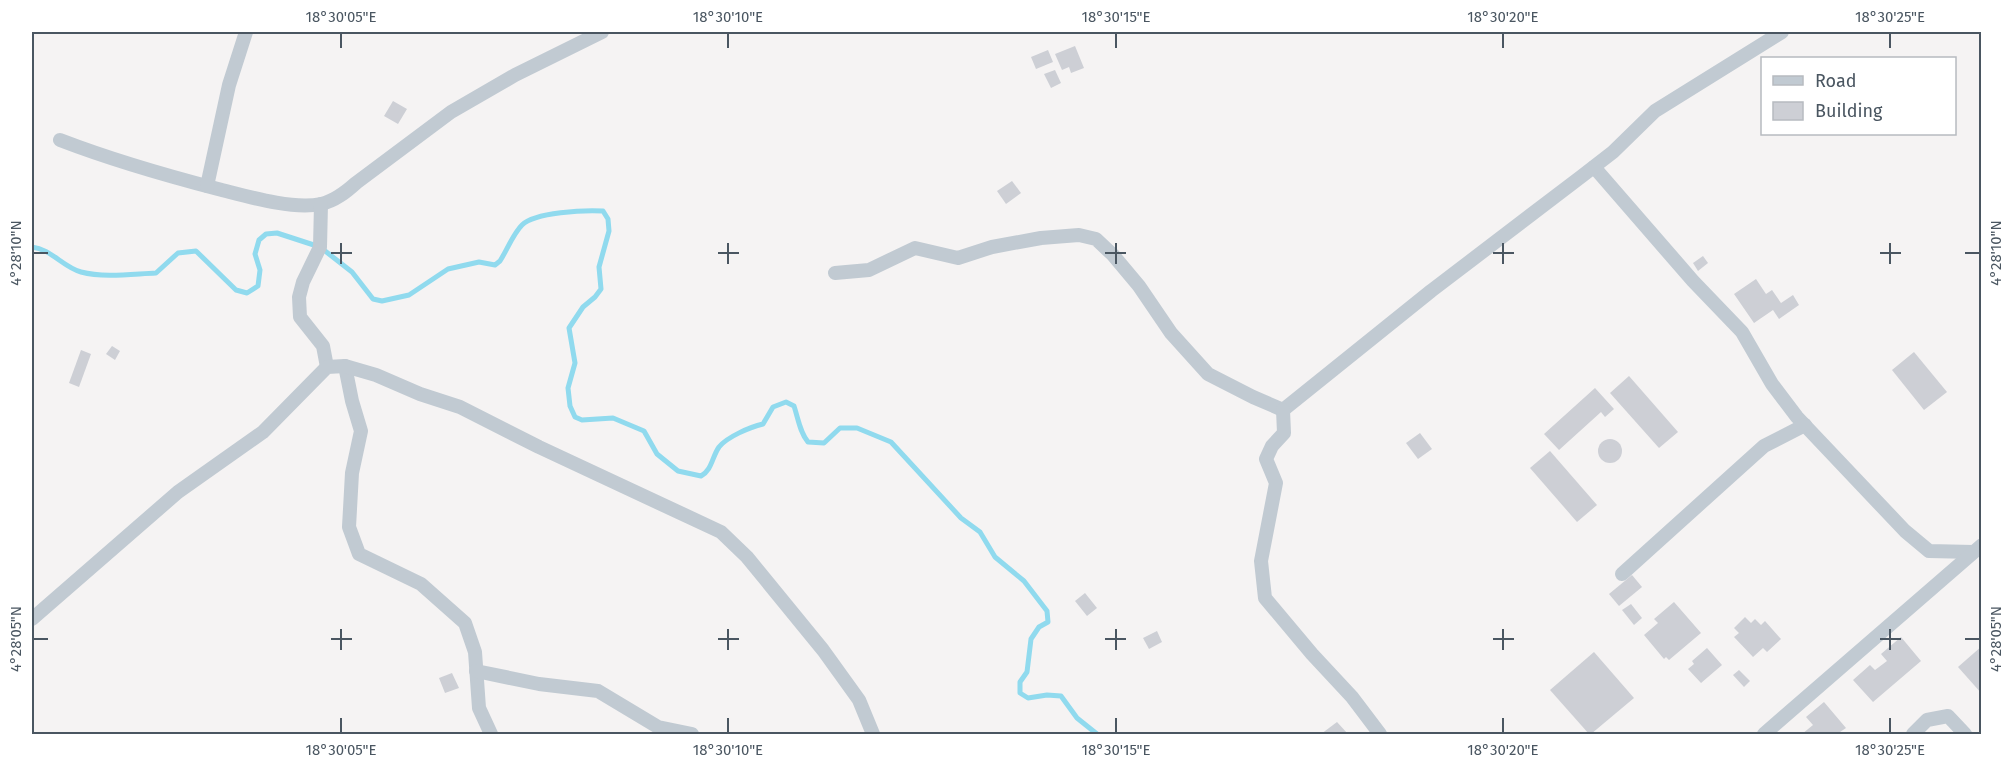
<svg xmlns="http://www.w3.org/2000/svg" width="2013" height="766" viewBox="0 0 2013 766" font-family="'Fira Sans',sans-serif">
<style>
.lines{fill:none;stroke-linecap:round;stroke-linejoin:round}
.stream{stroke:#90daee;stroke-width:5}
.building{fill:#cdcfd5}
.street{stroke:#c1cad2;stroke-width:14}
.ticks{fill:none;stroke:#4a5661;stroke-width:2}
.neatline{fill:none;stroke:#4a5661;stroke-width:2}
.ticks-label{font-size:15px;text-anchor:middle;fill:#4a5661}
</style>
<rect width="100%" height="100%" fill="#f5f3f3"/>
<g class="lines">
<!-- stream -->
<path class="stream" d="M32 247C51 249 63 267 81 272 104 278 132 274 156 273L178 253 196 251 236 290 247 293 258 286 260 270 255 254 259 240 266 234 277 233 320 247 352 272 373 299 382 301 409 295 448 269 479 262 495 265 500 261C507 250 513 234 522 225 535 212 585 210 603 211L608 219 609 231 599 267 601 289 595 297 583 307 569 328 575 363 568 388 570 406 575 417 582 420 613 418 644 431 657 454 678 471 701 476C712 470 712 457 719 447 727 437 750 427 763 424L773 407 786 402 794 406C798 418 800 433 808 442L824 443 840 428H857L891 442 961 518 980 532 995 557 1024 581 1047 611 1048 622 1039 627 1031 639 1027 672 1020 682V693L1028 698 1047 695 1061 696 1077 718 1097 734"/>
</g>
<!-- building -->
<g class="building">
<path d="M1075 46 1084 68 1071 73 1069 67 1062 70 1055 54Z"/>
<path d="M1048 50 1053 62 1036 69 1031 57Z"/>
<path d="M1055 70 1061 83 1051 88 1044 74Z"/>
<path d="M393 101 407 109 398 124 384 116Z"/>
<path d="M1012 181 1021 193 1006 204 997 191Z"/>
<path d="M1703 256 1708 263 1698 271 1693 263Z"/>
<path d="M1756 279 1766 294 1772 290 1781 303 1793 295 1799 305 1779 319 1773 310 1754 323 1734 294Z"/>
<path d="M112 346 120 351 115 360 106 354Z"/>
<path d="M81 350 91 354 79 387 69 383Z"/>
<path d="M1914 352 1947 392 1924 410 1892 370Z"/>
<path d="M1629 376 1678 432 1659 448 1610 393Z"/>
<path d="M1595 388 1614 409 1605 417 1601 412 1559 450 1544 434Z"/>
<path d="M1420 433 1432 449 1418 459 1406 443Z"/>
<circle cx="1610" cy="451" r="12"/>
<path d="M1550 451 1597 505 1577 522 1530 468Z"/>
<path d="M1632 575 1642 587 1619 606 1609 594Z"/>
<path d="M1085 593 1097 608 1087 616 1075 601Z"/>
<path d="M1674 602 1701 633 1669 660 1666 657 1664 659 1644 635 1658 623 1654 619Z"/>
<path d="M1631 604 1642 618 1634 625 1622 610Z"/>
<path d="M1745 617 1751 623 1755 619 1761 625 1765 621 1781 639 1767 652 1763 648 1753 657 1734 637 1739 633 1734 628Z"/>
<path d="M1157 631 1162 642 1149 649 1143 638Z"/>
<path d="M1901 637 1921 661 1873 702 1853 680 1870 665 1875 670 1887 661 1881 654Z"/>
<path d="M1982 646V694L1958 667Z"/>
<path d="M1707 648 1722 665 1701 683 1688 669 1694 664 1692 661Z"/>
<path d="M1594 652 1634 698 1591 734H1589L1550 690Z"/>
<path d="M1739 670 1750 681 1744 687 1733 675Z"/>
<path d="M452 673 459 688 445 693 439 678Z"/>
<path d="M1824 702 1846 728 1837 734H1802L1813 725 1806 717Z"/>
<path d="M1337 722 1348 734H1321Z"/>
</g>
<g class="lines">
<!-- street -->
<g class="street">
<path d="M60 140C112 160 164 175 218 189 246 196 292 210 321 204 335 201 346 192 356 183L451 112 515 75 602 32"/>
<path d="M1594 167 1693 281 1742 332 1772 384 1797 417 1905 531 1929 551 1973 552"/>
<path d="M207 186 229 85 246 32"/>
<path d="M321 204 320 247 303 282 299 297 300 317 323 346 327 367"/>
<path d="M835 273 869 270 915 248 958 258 992 247 1041 238 1079 235 1096 239 1113 255 1139 286 1171 333 1208 374 1253 397 1283 410"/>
<path d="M345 366 352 401 361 431 352 473 349 527 359 554 421 584 465 623 475 652 479 708 491 734"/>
<path d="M1283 410 1431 291 1582 176 1613 152 1655 111 1782 32"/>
<path d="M1283 410 1284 433 1272 446 1266 459 1276 483 1261 561 1265 598 1312 654 1352 697 1380 734"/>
<path d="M1622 574 1764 446 1805 425"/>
<path d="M32 619 178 492 263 432 327 367 345 366 376 375 420 394 460 407 539 447 721 532 747 557 823 650 859 700 873 734"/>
<path d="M476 671 539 684 598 691 658 727 692 734"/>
<path d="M1764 734 1982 545"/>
<path d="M1913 734 1927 720 1948 716 1965 734"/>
</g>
</g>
<!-- ticks -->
<path class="ticks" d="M341 33V48M728 33V48M1116 33V48M1503 33V48M1890 33V48M341 243V264M728 243V264M1116 243V264M1503 243V264M1890 243V264M33 253H48M331 253H352M718 253H739M1105 253H1126M1493 253H1514M1880 253H1901M1965 253H1980M341 629V650M728 629V650M1116 629V650M1503 629V650M1890 629V650M33 639H48M331 639H352M718 639H739M1105 639H1126M1493 639H1514M1880 639H1901M1965 639H1980M341 718V733M728 718V733M1116 718V733M1503 718V733M1890 718V733"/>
<!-- border -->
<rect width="2013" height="766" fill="none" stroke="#ffffff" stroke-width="66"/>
<!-- legend -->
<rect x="1761" y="57" width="195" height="78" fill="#ffffff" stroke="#b7bbc0" stroke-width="1.5"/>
<rect x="1773" y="76" width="30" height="9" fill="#c1cad2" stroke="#b7bbc0" stroke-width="1.5"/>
<text x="1815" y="87" font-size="18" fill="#4a5661">Road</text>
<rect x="1773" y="102" width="30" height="18" fill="#cdcfd5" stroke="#b7bbc0" stroke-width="1.5"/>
<text x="1815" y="117" font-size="18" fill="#4a5661">Building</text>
<rect x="33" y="33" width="1947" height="700" class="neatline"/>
<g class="ticks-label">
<text x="341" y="22">18°30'05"E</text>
<text x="728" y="22">18°30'10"E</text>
<text x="1116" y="22">18°30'15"E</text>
<text x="1503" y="22">18°30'20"E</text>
<text x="1890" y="22">18°30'25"E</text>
<text transform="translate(16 253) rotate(-90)" y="5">4°28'10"N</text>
<text transform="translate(1996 253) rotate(-90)" y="5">4°28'10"N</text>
<text transform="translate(16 639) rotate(-90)" y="5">4°28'05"N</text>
<text transform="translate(1996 639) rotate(-90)" y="5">4°28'05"N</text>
<text x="341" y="755">18°30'05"E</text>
<text x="728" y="755">18°30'10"E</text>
<text x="1116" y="755">18°30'15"E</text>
<text x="1503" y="755">18°30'20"E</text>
<text x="1890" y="755">18°30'25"E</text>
</g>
</svg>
